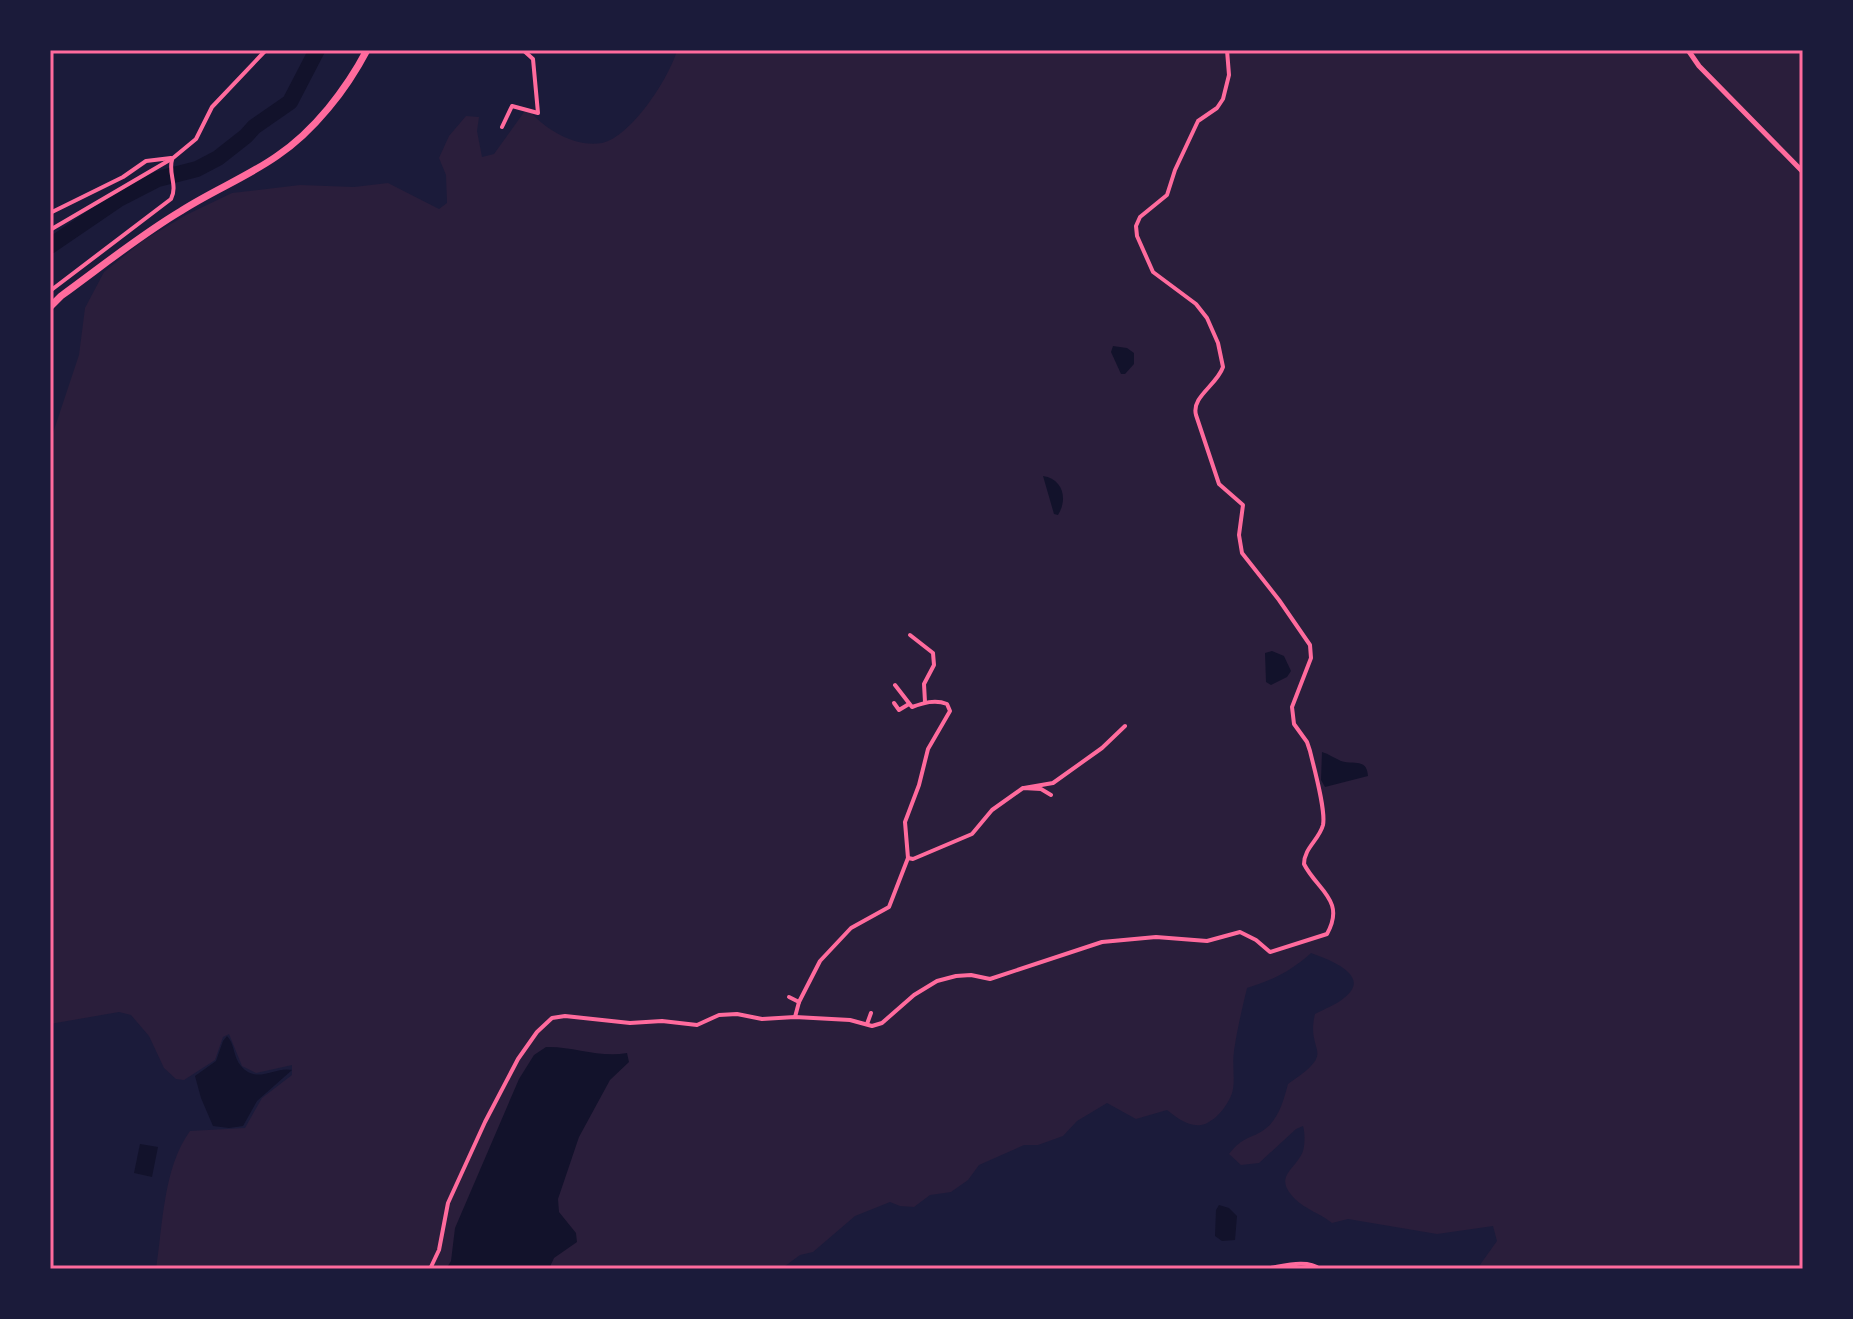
<svg xmlns="http://www.w3.org/2000/svg" width="1853" height="1319" viewBox="0 0 1853 1319" font-family="Overpass,sans-serif">
<style>
.green{fill:#2a1e3b}
.water{fill:#12122b}
.lines{fill:none;stroke-linecap:round;stroke-linejoin:round}
.river{stroke:#12122b;stroke-width:16}
.minor{stroke:#ff6b9d;stroke-width:4}
.tertiary{stroke:#ff6b9d;stroke-width:5}
.trunk{stroke:#ff6b9d;stroke-width:7}
.neatline{fill:none;stroke:#ff6b9d;stroke-width:3}
</style>
<rect width="100%" height="100%" fill="#1b1b3a"/>
<!-- green -->
<path class="green" d="M677 50H1803V1269H1477L1497 1241 1493 1226 1437 1234 1348 1219 1332 1223C1321 1214 1305 1209 1295 1199 1272 1176 1296 1170 1303 1151 1305 1144 1305 1132 1303 1126L1296 1129 1259 1163 1241 1165 1229 1154C1244 1135 1250 1140 1265 1129 1279 1119 1284 1099 1288 1084 1340 1049 1305 1055 1315 1014 1324 1009 1336 1005 1344 998 1374 975 1327 959 1311 953 1291 971 1273 980 1247 988 1242 1009 1237 1030 1234 1051 1232 1064 1235 1078 1233 1089 1231 1102 1215 1123 1201 1125 1188 1127 1176 1117 1167 1110L1136 1119 1107 1103 1077 1121 1063 1136 1038 1145H1024L979 1165 968 1180 951 1192 930 1195 914 1207 900 1206 890 1202 855 1216 813 1252 800 1255 781 1269H156C163 1225 163 1168 190 1131L245 1128 262 1098 292 1075V1065L256 1073 242 1066 229 1034 223 1037 215 1060 184 1080 176 1079 164 1068 149 1036 131 1015 119 1012 50 1024V442L79 355 85 308 104 272 144 240 186 215 232 193 300 185 354 187 388 183 439 209 447 203 446 175 439 158 449 136 466 116 479 117 477 131 482 157 494 154 527 108C543 128 574 148 602 143 631 137 670 77 677 50Z"/>
<!-- water -->
<g class="water">
<path d="M1113 346 1127 348 1134 353V364L1125 374H1121L1111 352Z"/>
<path d="M1043 476C1063 479 1068 499 1058 515L1054 514Z"/>
<path d="M1272 651 1284 656 1291 671 1287 677 1271 685 1266 682 1265 653Z"/>
<path d="M1322 752C1329 754 1334 758 1341 761 1354 765 1367 758 1368 776L1325 787 1321 780Z"/>
<path d="M227 1036C235 1044 233 1057 241 1066 257 1085 275 1066 292 1070L257 1101 243 1126 229 1128 213 1126 201 1098 195 1076 216 1061 223 1041Z"/>
<path d="M546 1047C573 1046 599 1058 627 1053L629 1062 610 1080 579 1137 558 1199 559 1212 576 1233 577 1242 554 1258 549 1269H446L451 1261 455 1228 519 1079 534 1055Z"/>
<path d="M140 1144 158 1147 152 1177 134 1173Z"/>
<path d="M1219 1205 1229 1208 1237 1216 1235 1240 1222 1241 1215 1236 1216 1210Z"/>
</g>
<g class="lines">
<!-- river -->
<path class="river" d="M50 246 119 199 158 179 197 169 218 158 246 136 254 127 290 102 317 50"/>
<!-- minor -->
<g class="minor">
<path d="M502 127 512 106 538 113 533 59 523 50"/>
<path d="M50 213 123 177 146 161 171 158"/>
<path d="M50 230 173 158 196 139 212 107 266 50"/>
<path d="M50 291 171 199C178 186 168 173 172 160"/>
<path d="M910 635 933 653 934 665 924 684 925 702"/>
<path d="M894 703 899 710 909 704"/>
<path d="M1024 788 1053 783 1102 748 1125 726"/>
<path d="M908 858 913 859 972 834 992 810 1023 788 1041 789 1051 795"/>
<path d="M789 997 799 1002"/>
<path d="M795 1017 799 1002 820 961 851 928 889 907 908 858 905 822 919 785 928 749 950 711 947 704C935 699 923 703 912 707L895 685"/>
<path d="M867 1024 871 1013"/>
<path d="M430 1269 439 1250 448 1203 485 1122 518 1059 537 1032 552 1018 565 1016 630 1023 662 1021 697 1025 719 1015 737 1014 762 1019 795 1017 850 1020 872 1026 882 1023 914 995 937 981 956 976 971 975 990 979 1102 942 1156 937 1207 941 1240 932 1256 940 1270 952 1327 934C1346 900 1317 890 1304 864 1304 848 1319 840 1323 825 1326 810 1314 768 1310 751L1307 742 1294 724 1292 707 1311 658 1310 645 1279 600 1242 553 1239 535 1243 505 1219 484 1196 415C1191 397 1217 385 1223 367L1218 343 1207 318 1196 304 1153 272 1137 236 1136 226 1140 217 1167 195 1175 170 1198 121 1217 108 1223 99 1229 75 1227 50"/>
<path d="M1264 1269C1281 1267 1306 1258 1320 1269"/>
</g>
<!-- tertiary -->
<path class="tertiary" d="M1688 50 1699 66 1803 172"/>
<!-- trunk -->
<path class="trunk" d="M50 307 61 296C101 267 139 236 181 211 212 191 247 177 277 156 314 131 346 90 367 50"/>
</g>
<!-- border -->
<rect width="1853" height="1319" fill="none" stroke="#1b1b3a" stroke-width="104"/>
<rect x="52" y="52" width="1749" height="1215" class="neatline"/>
</svg>
